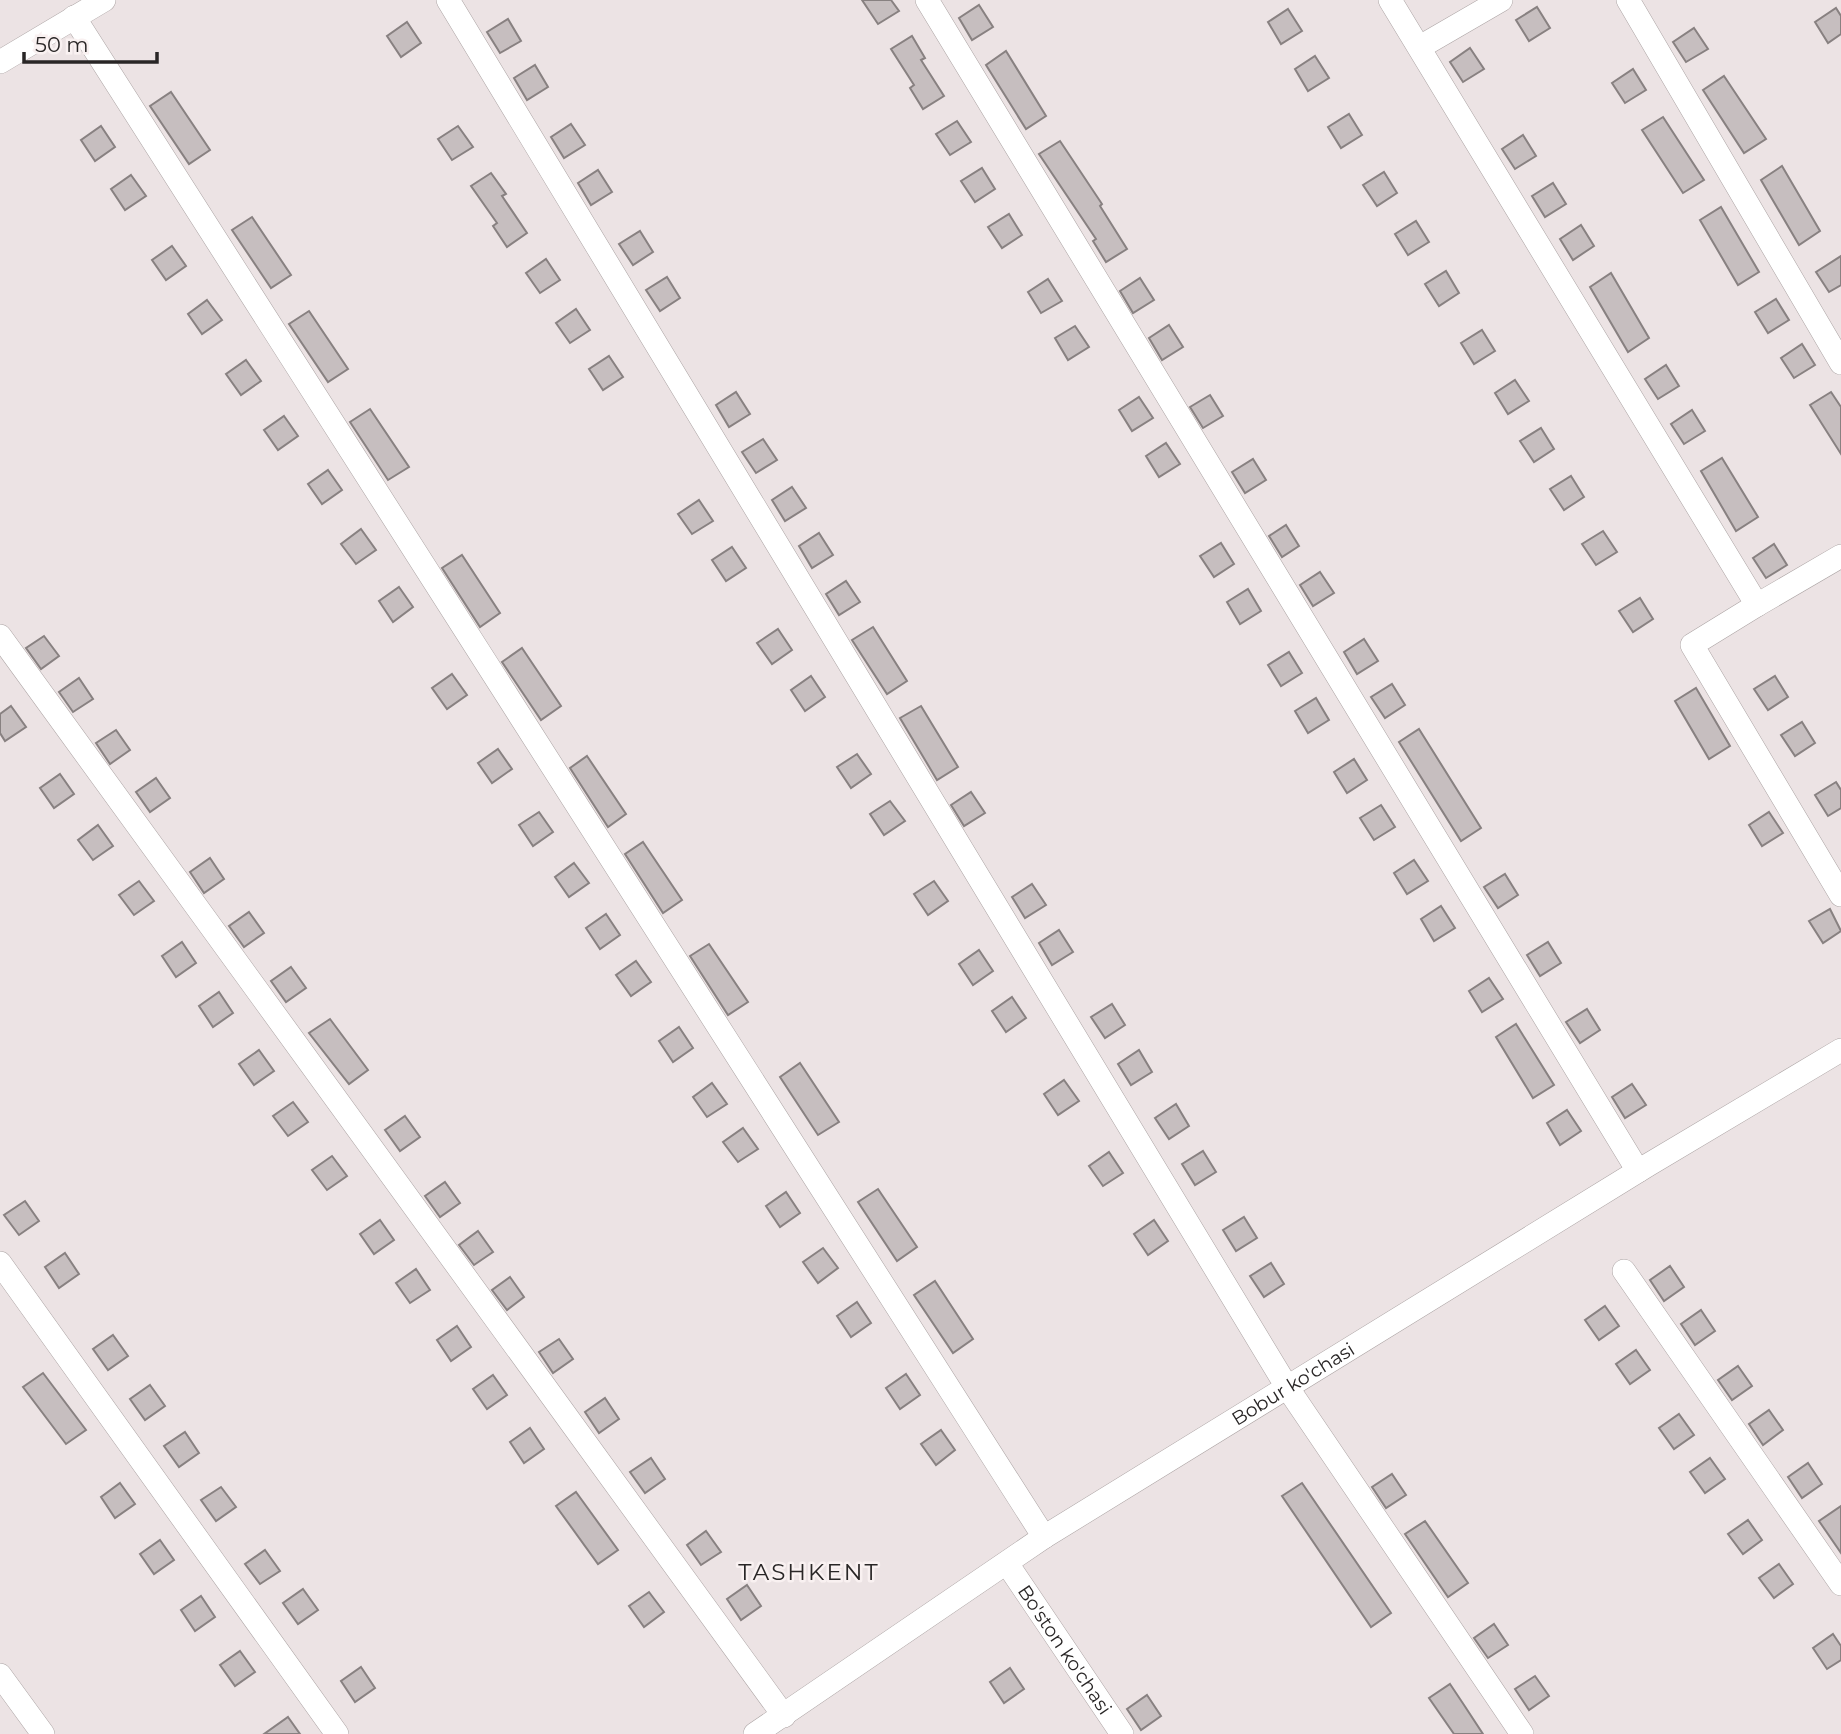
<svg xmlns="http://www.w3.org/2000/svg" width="1841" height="1734" viewBox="0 0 1841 1734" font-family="Montserrat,sans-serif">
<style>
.building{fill:#c6bebf;stroke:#888181;stroke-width:2}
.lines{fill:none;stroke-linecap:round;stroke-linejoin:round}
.minor-casing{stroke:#aca4a4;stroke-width:24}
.minor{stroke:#fff;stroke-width:23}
.labels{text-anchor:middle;stroke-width:5;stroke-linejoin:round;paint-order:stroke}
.street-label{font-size:19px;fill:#292626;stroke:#f9f1f1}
.quarter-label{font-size:23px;letter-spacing:2px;fill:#292626;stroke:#f9f1f1}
</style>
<rect width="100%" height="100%" fill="#ece3e4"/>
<!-- building -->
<g class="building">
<path d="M862 0H891L899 11 878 24Z"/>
<path d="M979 5 993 27 972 40 959 18Z"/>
<path d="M1537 7 1550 28 1529 41 1516 20Z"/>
<path d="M1836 8 1841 16V34L1828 43 1815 22Z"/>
<path d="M1288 9 1302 31 1281 44 1268 22Z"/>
<path d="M508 19 521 41 500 53 487 32Z"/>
<path d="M407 22 421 43 401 57 387 36Z"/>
<path d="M1694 28 1708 49 1686 62 1673 42Z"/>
<path d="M912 36 925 58 921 60 944 96 923 109 910 88 914 85 891 49Z"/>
<path d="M1470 48 1484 69 1463 82 1450 62Z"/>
<path d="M1006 51 1046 116 1026 129 986 65Z"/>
<path d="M1315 56 1329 78 1308 91 1295 69Z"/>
<path d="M535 65 548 87 527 100 514 78Z"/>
<path d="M1633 69 1646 90 1625 103 1612 83Z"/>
<path d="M1724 76 1766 139 1744 153 1703 90Z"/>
<path d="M171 92 210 150 189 164 150 106Z"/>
<path d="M1349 114 1362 135 1341 148 1328 127Z"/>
<path d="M1663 117 1704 180 1683 193 1642 130Z"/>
<path d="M957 121 971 142 950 155 936 134Z"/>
<path d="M571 124 585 145 564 158 551 137Z"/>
<path d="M101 126 115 147 95 161 81 140Z"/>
<path d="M458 126 473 147 452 160 438 139Z"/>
<path d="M1523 135 1536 156 1515 169 1502 149Z"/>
<path d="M1060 141 1102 204 1100 206 1127 249 1106 262 1093 241 1096 239 1039 154Z"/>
<path d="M1782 166 1820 231 1799 245 1761 180Z"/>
<path d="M982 168 995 189 975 202 961 181Z"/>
<path d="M598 170 612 192 591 205 578 183Z"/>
<path d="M1384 172 1397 193 1377 206 1363 185Z"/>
<path d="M491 173 506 194 502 196 527 233 507 247 493 226 497 223 471 186Z"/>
<path d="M131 175 146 196 125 210 111 189Z"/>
<path d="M1553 183 1566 204 1545 217 1532 196Z"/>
<path d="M1721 207 1759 272 1738 285 1700 220Z"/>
<path d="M1009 214 1022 235 1002 248 988 227Z"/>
<path d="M252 217 291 275 271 288 232 230Z"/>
<path d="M1416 221 1429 242 1408 255 1395 234Z"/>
<path d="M1581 225 1594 246 1573 260 1560 239Z"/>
<path d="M640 231 653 252 633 265 619 244Z"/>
<path d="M172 246 186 266 166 280 152 260Z"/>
<path d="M1841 256V285L1829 292 1816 272Z"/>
<path d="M546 259 560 280 540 293 526 273Z"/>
<path d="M1446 271 1459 293 1439 306 1425 284Z"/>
<path d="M1611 273 1649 338 1628 352 1590 287Z"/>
<path d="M667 277 680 298 660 311 646 290Z"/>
<path d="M1140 278 1154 300 1133 313 1120 291Z"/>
<path d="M1048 279 1062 301 1041 313 1028 292Z"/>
<path d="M1776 299 1789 320 1768 333 1755 312Z"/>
<path d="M207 300 222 320 202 334 188 314Z"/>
<path d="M576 309 590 330 570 343 556 323Z"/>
<path d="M309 311 348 369 328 382 289 324Z"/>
<path d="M1169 325 1183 347 1162 360 1149 338Z"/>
<path d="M1075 326 1089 347 1068 360 1055 338Z"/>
<path d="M1482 330 1495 351 1474 364 1461 343Z"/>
<path d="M1802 344 1815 365 1794 378 1781 358Z"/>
<path d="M609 356 623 377 603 390 589 369Z"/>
<path d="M246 360 261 381 241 395 226 374Z"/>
<path d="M1666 365 1679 386 1658 399 1645 379Z"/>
<path d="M1515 380 1529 401 1508 414 1495 393Z"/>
<path d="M736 392 750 414 729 427 716 405Z"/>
<path d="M1831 392 1841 407V454L1810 405Z"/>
<path d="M1210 395 1223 416 1203 428 1190 407Z"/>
<path d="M1139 397 1153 418 1132 431 1119 410Z"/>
<path d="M370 409 409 467 388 480 350 422Z"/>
<path d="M1692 410 1705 431 1684 444 1671 424Z"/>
<path d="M284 416 298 436 278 450 264 430Z"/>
<path d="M1541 428 1554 449 1534 462 1520 441Z"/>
<path d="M763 439 777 460 756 473 742 452Z"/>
<path d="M1166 443 1180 464 1159 477 1146 456Z"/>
<path d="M1722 458 1758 517 1736 531 1701 471Z"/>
<path d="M1253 459 1266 480 1245 493 1232 472Z"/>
<path d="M328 470 342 490 322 504 308 484Z"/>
<path d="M1571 476 1584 497 1564 510 1550 489Z"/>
<path d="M792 487 806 508 785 521 772 500Z"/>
<path d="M699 500 713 521 692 534 678 514Z"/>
<path d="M1286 525 1299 546 1282 557 1269 536Z"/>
<path d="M361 529 376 550 356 564 341 544Z"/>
<path d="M1603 531 1617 552 1596 565 1582 544Z"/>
<path d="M819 533 833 555 812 568 799 546Z"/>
<path d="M1221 543 1234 564 1214 577 1200 556Z"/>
<path d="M1774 544 1787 565 1766 578 1753 558Z"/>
<path d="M732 547 746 568 726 581 712 560Z"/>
<path d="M462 555 500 613 480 627 442 568Z"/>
<path d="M1320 572 1334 593 1313 606 1300 585Z"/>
<path d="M846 581 860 602 839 615 826 594Z"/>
<path d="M399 587 413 607 393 622 379 601Z"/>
<path d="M1248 589 1261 611 1240 624 1227 602Z"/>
<path d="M1640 598 1653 619 1633 632 1619 611Z"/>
<path d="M873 627 907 681 887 694 852 640Z"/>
<path d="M778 629 792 650 772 664 757 643Z"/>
<path d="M44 636 59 656 41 669 26 648Z"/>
<path d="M1364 639 1378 661 1357 674 1344 652Z"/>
<path d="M522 648 561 706 541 720 502 662Z"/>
<path d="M1289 652 1302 673 1281 686 1268 665Z"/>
<path d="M452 674 467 695 447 709 432 688Z"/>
<path d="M811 676 825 697 805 711 791 690Z"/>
<path d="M1775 676 1788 697 1768 710 1754 689Z"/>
<path d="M79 678 93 699 73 712 59 692Z"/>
<path d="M1392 684 1405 705 1385 718 1371 697Z"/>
<path d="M1696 688 1730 746 1709 759 1675 701Z"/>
<path d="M1316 698 1329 720 1308 733 1295 711Z"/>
<path d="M11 706 26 727 5 741 0 733V714Z"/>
<path d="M921 706 958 767 937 780 900 718Z"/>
<path d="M1802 722 1815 743 1795 756 1781 735Z"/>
<path d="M1419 729 1481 828 1461 841 1399 742Z"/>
<path d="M116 730 130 750 110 764 96 743Z"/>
<path d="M498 749 512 769 492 783 478 763Z"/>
<path d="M857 754 871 774 851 788 837 767Z"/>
<path d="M587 756 626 814 608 827 570 768Z"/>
<path d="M1354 759 1367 780 1347 793 1334 772Z"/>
<path d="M60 774 74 794 54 808 40 788Z"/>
<path d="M156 778 170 798 150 812 136 792Z"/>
<path d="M1836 782 1841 790V808L1828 816 1815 795Z"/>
<path d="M971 792 985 813 964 826 951 805Z"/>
<path d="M890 801 905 821 884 835 870 814Z"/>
<path d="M1381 805 1395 827 1374 840 1360 818Z"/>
<path d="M539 812 553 832 533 846 519 825Z"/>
<path d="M1769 812 1783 833 1762 846 1749 825Z"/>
<path d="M98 825 113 846 93 860 78 840Z"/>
<path d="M643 842 682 900 663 913 625 854Z"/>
<path d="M210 858 224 879 204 893 190 872Z"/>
<path d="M1414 860 1428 881 1407 894 1394 873Z"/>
<path d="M574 863 589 883 569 897 555 877Z"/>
<path d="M1505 874 1518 895 1498 908 1484 887Z"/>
<path d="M139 881 154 901 134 915 119 895Z"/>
<path d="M934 881 948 901 928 915 914 894Z"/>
<path d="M1032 884 1046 905 1025 918 1012 897Z"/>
<path d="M1441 906 1455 928 1434 941 1421 919Z"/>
<path d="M1830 909 1841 931 1823 943 1809 921Z"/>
<path d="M249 912 264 933 244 947 229 926Z"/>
<path d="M606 914 620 935 600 949 586 928Z"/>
<path d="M1059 930 1073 952 1052 965 1039 943Z"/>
<path d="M182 942 196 963 176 977 162 956Z"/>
<path d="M1548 942 1561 963 1540 976 1527 955Z"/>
<path d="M709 944 748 1002 728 1015 690 956Z"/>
<path d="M979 950 993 971 973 985 959 964Z"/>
<path d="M636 961 651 982 631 996 616 975Z"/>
<path d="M291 967 306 988 286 1002 271 981Z"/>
<path d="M1489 978 1503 999 1482 1012 1469 991Z"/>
<path d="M219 992 233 1013 213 1027 199 1006Z"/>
<path d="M1012 997 1026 1018 1006 1032 992 1011Z"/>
<path d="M1112 1004 1125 1025 1105 1038 1091 1017Z"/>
<path d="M1587 1009 1600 1030 1580 1043 1566 1022Z"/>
<path d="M330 1019 368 1070 349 1084 309 1033Z"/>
<path d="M1516 1024 1554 1085 1533 1098 1496 1037Z"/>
<path d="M679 1027 693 1048 673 1062 659 1041Z"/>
<path d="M259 1050 274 1071 254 1085 239 1064Z"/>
<path d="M1139 1050 1152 1072 1131 1085 1118 1064Z"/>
<path d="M800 1063 839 1122 818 1135 780 1077Z"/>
<path d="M1064 1080 1079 1101 1058 1115 1044 1094Z"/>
<path d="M712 1083 727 1104 707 1117 693 1097Z"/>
<path d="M1632 1084 1646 1105 1625 1118 1612 1097Z"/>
<path d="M293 1102 308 1122 288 1136 273 1116Z"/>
<path d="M1176 1104 1189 1126 1169 1139 1155 1118Z"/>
<path d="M1567 1110 1581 1131 1560 1145 1547 1123Z"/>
<path d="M405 1116 420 1137 400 1151 385 1130Z"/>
<path d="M743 1128 758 1149 738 1162 723 1142Z"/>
<path d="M1203 1151 1216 1172 1195 1185 1182 1164Z"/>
<path d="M1109 1152 1123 1173 1103 1186 1089 1166Z"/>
<path d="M332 1156 347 1176 327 1190 312 1170Z"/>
<path d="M445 1182 460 1203 440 1217 425 1196Z"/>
<path d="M878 1189 917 1247 897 1261 858 1202Z"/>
<path d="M786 1192 800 1213 780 1227 766 1206Z"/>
<path d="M25 1201 39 1221 19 1235 4 1215Z"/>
<path d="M1244 1217 1257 1238 1236 1251 1223 1230Z"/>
<path d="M380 1220 394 1240 374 1254 360 1234Z"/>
<path d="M1154 1220 1168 1241 1148 1255 1134 1234Z"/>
<path d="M478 1231 493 1252 474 1265 459 1245Z"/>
<path d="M823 1248 838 1268 818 1283 803 1262Z"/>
<path d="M65 1253 79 1274 59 1288 45 1267Z"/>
<path d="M1271 1263 1284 1284 1264 1297 1250 1276Z"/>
<path d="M1670 1266 1684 1287 1664 1301 1650 1280Z"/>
<path d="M416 1269 430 1290 410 1303 396 1283Z"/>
<path d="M510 1277 524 1297 507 1310 492 1290Z"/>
<path d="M935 1281 973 1339 953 1353 914 1295Z"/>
<path d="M857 1302 871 1323 851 1337 837 1316Z"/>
<path d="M1605 1306 1619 1326 1599 1340 1585 1320Z"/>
<path d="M1701 1310 1715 1331 1695 1345 1681 1324Z"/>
<path d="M457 1326 471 1347 451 1361 437 1340Z"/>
<path d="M113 1335 128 1356 108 1370 93 1349Z"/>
<path d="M559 1339 573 1359 553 1373 539 1352Z"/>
<path d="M1636 1350 1650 1370 1630 1384 1616 1364Z"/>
<path d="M1738 1366 1752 1386 1732 1400 1718 1380Z"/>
<path d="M43 1373 86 1430 66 1444 23 1387Z"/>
<path d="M906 1374 920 1395 900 1409 886 1388Z"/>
<path d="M493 1375 507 1395 487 1409 473 1389Z"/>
<path d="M150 1385 165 1406 145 1420 130 1399Z"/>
<path d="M605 1398 619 1419 599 1433 585 1412Z"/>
<path d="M1769 1410 1783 1430 1763 1445 1749 1424Z"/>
<path d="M1679 1414 1694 1435 1674 1449 1659 1428Z"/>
<path d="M530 1428 544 1449 524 1463 510 1442Z"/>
<path d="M941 1430 955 1450 936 1465 921 1444Z"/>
<path d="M185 1432 199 1453 179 1467 164 1446Z"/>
<path d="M651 1458 665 1479 645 1493 630 1472Z"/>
<path d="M1710 1458 1725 1479 1705 1493 1690 1472Z"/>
<path d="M1808 1463 1822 1484 1802 1498 1788 1477Z"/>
<path d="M1392 1474 1406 1495 1386 1508 1372 1487Z"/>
<path d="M120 1483 135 1504 115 1518 101 1497Z"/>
<path d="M1302 1483 1391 1613 1371 1627 1282 1496Z"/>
<path d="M221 1487 236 1507 216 1521 201 1500Z"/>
<path d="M576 1492 618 1550 598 1564 556 1506Z"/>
<path d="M1841 1506V1553L1819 1521Z"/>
<path d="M1748 1520 1762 1540 1743 1554 1728 1534Z"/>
<path d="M1425 1521 1468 1583 1448 1597 1405 1534Z"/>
<path d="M706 1531 721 1552 701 1565 687 1545Z"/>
<path d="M160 1540 174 1560 154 1574 140 1554Z"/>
<path d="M265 1550 280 1571 260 1584 245 1564Z"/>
<path d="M1779 1564 1793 1584 1774 1598 1759 1578Z"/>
<path d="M747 1585 761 1606 741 1620 727 1599Z"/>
<path d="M303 1589 318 1610 298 1624 283 1603Z"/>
<path d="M649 1592 664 1612 644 1627 629 1606Z"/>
<path d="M201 1596 215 1617 195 1631 181 1610Z"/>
<path d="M1494 1624 1508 1645 1488 1658 1474 1638Z"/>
<path d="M1833 1634 1841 1646V1660L1827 1669 1813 1648Z"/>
<path d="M240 1651 255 1672 235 1686 220 1665Z"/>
<path d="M361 1667 375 1688 355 1702 341 1681Z"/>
<path d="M1010 1668 1024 1689 1004 1703 990 1682Z"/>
<path d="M1535 1676 1549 1696 1529 1710 1515 1689Z"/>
<path d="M1450 1684 1464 1705 1483 1734H1454L1429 1698Z"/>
<path d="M1147 1695 1161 1716 1141 1730 1127 1709Z"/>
<path d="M288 1717 300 1734H264Z"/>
</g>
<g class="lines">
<defs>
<g id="minor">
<path d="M448 0 1287 1387 1522 1734"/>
<path d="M927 0 1638 1171"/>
<path d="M1390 0 1757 605 1692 645 1841 895"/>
<path d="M1628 0 1841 363"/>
<path d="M74 17 1044 1537"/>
<path d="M1420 47 1501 0"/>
<path d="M0 62 104 0"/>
<path d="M1757 605 1841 556"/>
<path d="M0 636 784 1716"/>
<path d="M0 1263 337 1734"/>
<path d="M1624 1271 1841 1584"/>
<path id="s1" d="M1008 1565 1122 1734"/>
<path d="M0 1675 43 1734"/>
<path id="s2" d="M755 1734 1044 1537 1648 1165 1841 1050"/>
</g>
</defs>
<!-- minor casing -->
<use href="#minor" class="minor-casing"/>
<!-- minor -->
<use href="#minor" class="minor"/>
</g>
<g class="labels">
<!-- street labels -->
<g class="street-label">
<text dy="7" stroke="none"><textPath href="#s2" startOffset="642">Bobur ko'chasi</textPath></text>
<text dy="7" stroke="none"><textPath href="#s1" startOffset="102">Bo'ston ko'chasi</textPath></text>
</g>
<!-- quarter labels -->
<g class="quarter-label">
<text x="809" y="1580">TASHKENT</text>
</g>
</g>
<!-- scale -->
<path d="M24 52v10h133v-10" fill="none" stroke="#292626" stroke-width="3.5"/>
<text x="35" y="52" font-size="21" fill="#292626" stroke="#f9f1f1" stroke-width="5" paint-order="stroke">50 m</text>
</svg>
